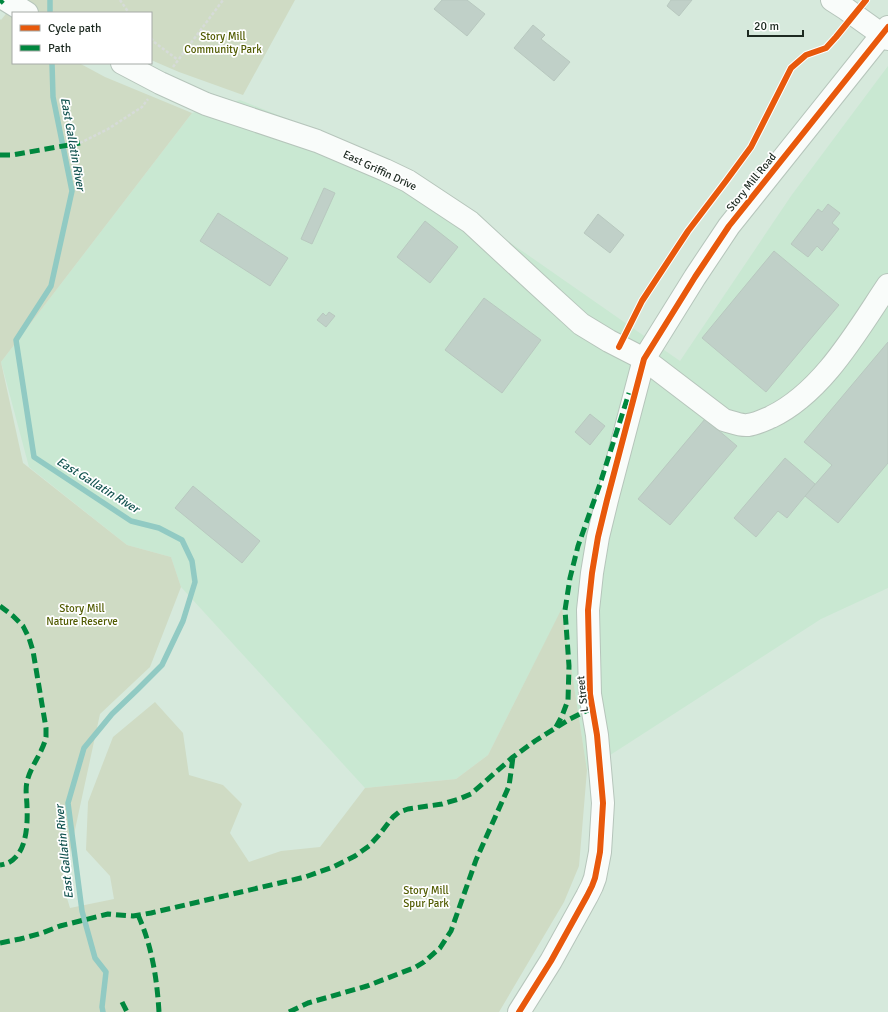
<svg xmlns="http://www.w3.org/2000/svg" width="888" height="1012" viewBox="0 0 888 1012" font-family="Signika,sans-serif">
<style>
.built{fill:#c9e8d2}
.green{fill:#cfdbc4}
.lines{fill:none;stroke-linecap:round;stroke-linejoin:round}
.stream{stroke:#91cac3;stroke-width:5.5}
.building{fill:#c0d0c8;stroke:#b8c8bf}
.minor-casing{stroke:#b6c5bb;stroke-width:24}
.path{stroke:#d6dbd8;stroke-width:2.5;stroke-dasharray:3 2;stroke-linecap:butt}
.minor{stroke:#f9fcfa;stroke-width:22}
.quiet{stroke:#00873e;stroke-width:5;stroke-dasharray:10 5;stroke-linecap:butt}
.cycleway-casing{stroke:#fff;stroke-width:8}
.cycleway{stroke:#e8590c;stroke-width:6}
.labels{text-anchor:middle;stroke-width:3.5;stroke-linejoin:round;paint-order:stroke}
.park-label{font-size:11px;fill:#515b01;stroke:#fff}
.street-label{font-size:11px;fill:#1d2a21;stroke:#fff}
.water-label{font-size:12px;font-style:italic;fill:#135350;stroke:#fff}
</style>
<rect width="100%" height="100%" fill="#d6e9dc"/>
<!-- built -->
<path class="built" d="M888 66V588L821 619 587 770 562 609 488 755 456 779 365 788 181 587 171 557 127 545 29 467 1 362 192 113 240 100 393 161 680 361 791 196Z"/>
<!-- green -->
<path class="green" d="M17 0H295L243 95 179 72 151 60V13H13V63H79L105 77 192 113 1 362 23 463 127 545 171 557 181 587 150 667 100 714 63 885 70 908 114 899 110 876 86 850 88 802 113 737 155 702 183 733 189 775 223 785 242 804 230 833 249 862 281 851 320 847 365 788 456 779 488 755 562 608 587 770 579 866 564 902 499 1012H0V19L1 20Z"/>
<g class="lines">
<!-- stream -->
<g class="stream">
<path d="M50 0V13"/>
<path d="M52 63 53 97 72 191 51 286 16 340 34 457 131 521 159 528 182 540 192 561 195 582 183 621 162 665 137 690 112 714 84 748 68 803 82 911 95 958 106 972 102 1007 103 1012"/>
</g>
</g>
<!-- building -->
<g class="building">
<path d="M442 0H467L485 14 467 36 434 9Z"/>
<path d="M671 0H692L679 16 667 6Z"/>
<path d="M533 25 545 35 541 39 570 62 554 81 514 48Z"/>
<path d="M324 188 335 193 312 244 301 239Z"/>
<path d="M828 204 840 213 832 223 839 229 822 251 817 246 808 257 791 244 818 209 822 212Z"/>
<path d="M218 213 288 258 270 286 200 241Z"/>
<path d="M598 214 624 235 610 253 584 233Z"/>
<path d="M425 221 458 247 430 283 397 257Z"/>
<path d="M774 251 839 305 766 392 702 338Z"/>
<path d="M484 298 541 340 502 393 445 350Z"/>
<path d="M329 312 335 316 326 327 317 320 323 313 326 316Z"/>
<path d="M888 342V463L838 523 805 496 832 465 804 442Z"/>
<path d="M590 414 605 426 590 445 575 432Z"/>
<path d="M705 419 737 446 670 525 638 499Z"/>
<path d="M785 458 815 484 787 518 778 511 756 537 734 518Z"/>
<path d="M193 486 260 541 242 563 175 508Z"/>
</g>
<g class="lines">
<defs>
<g id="minor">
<path d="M6 0 27 13"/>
<path d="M832 0 846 9 888 39"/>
<path d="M122 63 160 83 206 104 317 141 385 170 408 181 470 222 536 283 581 324 609 341 644 359 724 420C732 422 740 426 748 425 756 424 764 420 771 417 823 392 857 331 888 285"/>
<path d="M519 1012 551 961 587 896 592 886 595 878 600 852 603 803 597 735 590 694 588 610 592 573 598 537 607 500 644 359 695 277 729 226 888 27"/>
</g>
</defs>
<!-- minor casing -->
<use href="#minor" class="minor-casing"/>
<!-- path -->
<g class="path">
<path d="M120 0 129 13"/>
<path d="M151 38 154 42 178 60"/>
<path d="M173 67 223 0"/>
<path d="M80 143 108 129 142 107 148 99"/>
</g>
<!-- minor -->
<use href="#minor" class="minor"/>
<!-- quiet -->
<g class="quiet">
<path d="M0 3 3 0"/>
<path d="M0 155H12L80 143"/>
<path d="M0 606 13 616 23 626 29 638 33 651 46 728C46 731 46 734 46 737 43 752 30 767 27 782 25 790 27 799 27 807 28 828 26 862 0 865"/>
<path d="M556 727 562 716 568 700 569 666 565 610 570 578 578 546 600 484 629 393"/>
<path d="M138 915C152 946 157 979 159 1012"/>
<path d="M0 943 20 939 42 933 60 926 108 914 133 916 151 913 305 877 333 867 355 856 369 846 379 835 393 817 399 812 408 809 442 804 459 799 471 794 513 757 535 741 570 719 592 708"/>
<path d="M122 1002 127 1012"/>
<path d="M289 1012 308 1003 367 986 416 967 424 962 440 948 451 931 476 860 509 786 511 772 513 757"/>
</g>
<defs>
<g id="cycleway">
<path d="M619 347 642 301 688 231 726 181 751 147 791 68 806 55 826 48 836 37 866 0"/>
<path d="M519 1012 551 961 587 896 592 886 595 878 600 852 603 803 597 735 590 694 588 610 592 573 598 537 607 500 644 359 695 277 729 226 888 27"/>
</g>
</defs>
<!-- cycleway casing -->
<use href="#cycleway" class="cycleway-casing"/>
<!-- cycleway -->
<use href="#cycleway" class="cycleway"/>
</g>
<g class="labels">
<!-- park labels -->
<g class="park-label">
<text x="223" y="40">Story Mill<tspan x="223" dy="13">Community Park</tspan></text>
<text x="82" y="612">Story Mill<tspan x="82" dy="13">Nature Reserve</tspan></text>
<text x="426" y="894">Story Mill<tspan x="426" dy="13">Spur Park</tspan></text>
</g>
<!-- street labels -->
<g class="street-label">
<text transform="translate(380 170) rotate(25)" y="4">East Griffin Drive</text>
<text transform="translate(751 182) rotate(-51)" y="4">Story Mill Road</text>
<text transform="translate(582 694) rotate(-96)" y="4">L Street</text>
</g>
<!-- water labels -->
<g class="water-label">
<text transform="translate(73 144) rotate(80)" y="4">East Gallatin River</text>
<text transform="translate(98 485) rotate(32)" y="4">East Gallatin River</text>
<text transform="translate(64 852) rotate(-96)" y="4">East Gallatin River</text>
</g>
</g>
<!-- legend -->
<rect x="12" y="12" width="140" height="52" fill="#ffffff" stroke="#a5aaa6"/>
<rect x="20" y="25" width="20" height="6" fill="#e8590c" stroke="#a5aaa6"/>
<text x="48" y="32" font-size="12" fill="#1d2a21">Cycle path</text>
<rect x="20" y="45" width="20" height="6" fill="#00873e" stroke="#a5aaa6"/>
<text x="48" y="52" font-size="12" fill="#1d2a21">Path</text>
<!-- scale -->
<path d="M748 30v6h55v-6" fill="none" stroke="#1d2a21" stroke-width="2"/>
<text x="754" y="30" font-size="12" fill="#1d2a21" stroke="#ffffff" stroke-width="3" paint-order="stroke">20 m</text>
</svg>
